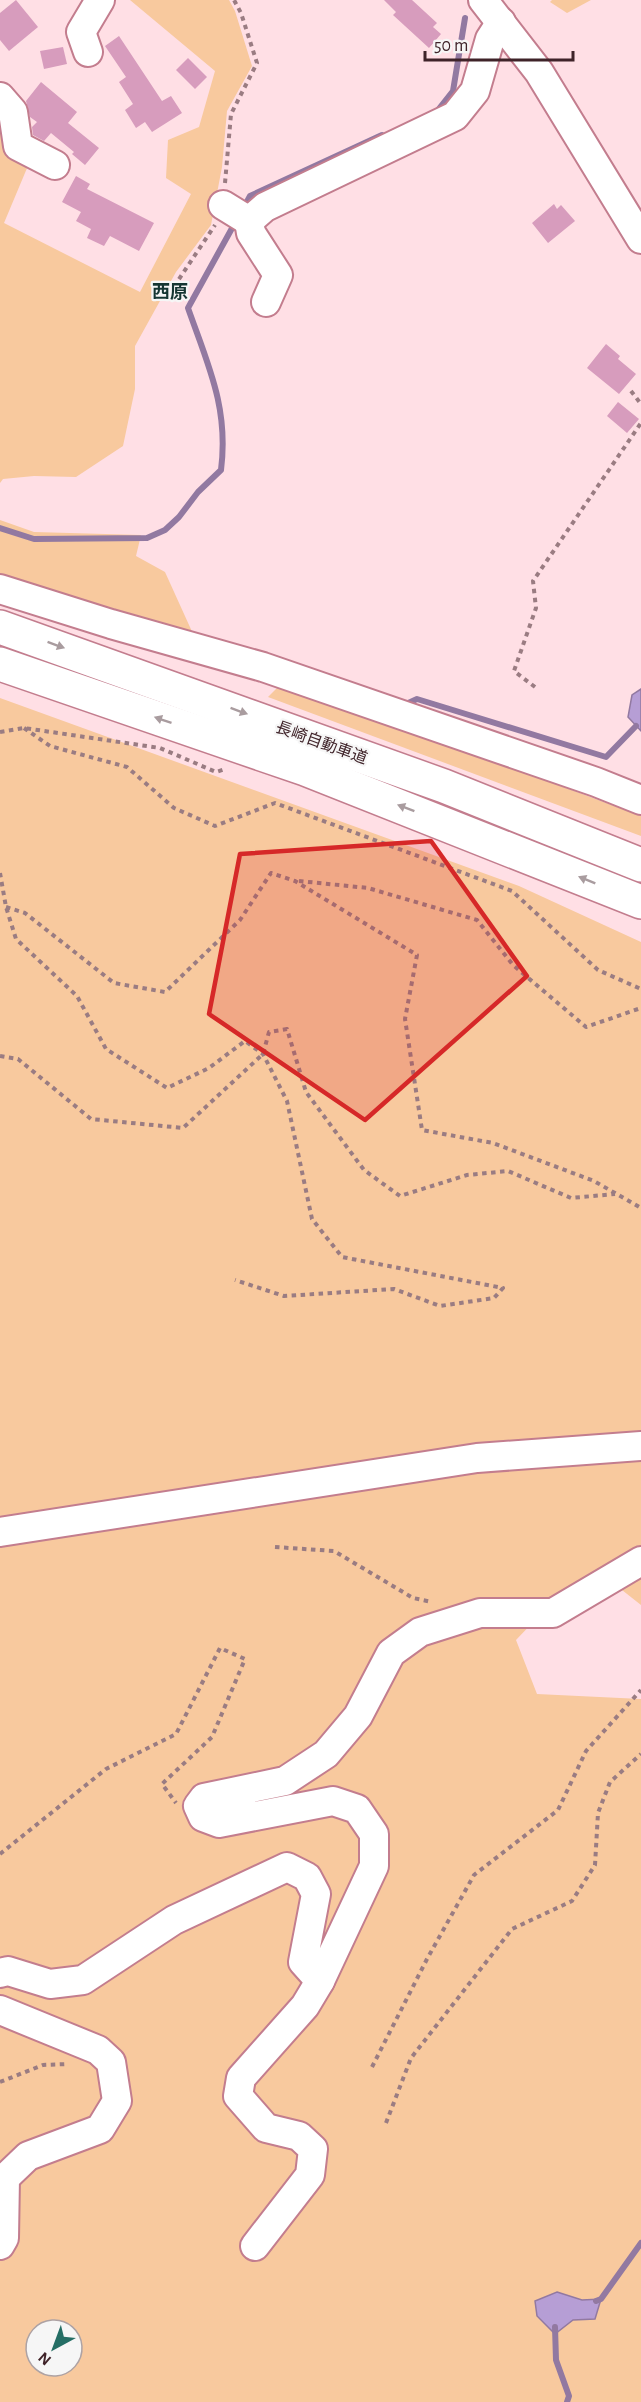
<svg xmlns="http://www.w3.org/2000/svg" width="641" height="2402" viewBox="0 0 641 2402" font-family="'Alegreya Sans','Noto Sans JP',sans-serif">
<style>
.green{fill:#f8c99e;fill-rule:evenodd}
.water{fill:#b69ed5;stroke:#9279a1;stroke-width:1.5}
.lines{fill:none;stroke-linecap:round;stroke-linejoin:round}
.stream{stroke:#9279a1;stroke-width:6}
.building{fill:#d79cbd}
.minor-casing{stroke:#c37d8e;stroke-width:32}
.highway-casing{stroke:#c37d8e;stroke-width:36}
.path{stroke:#9a7c82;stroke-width:4;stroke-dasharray:4.5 4.5;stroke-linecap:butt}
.minor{stroke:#fff;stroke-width:28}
.highway{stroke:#fff;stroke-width:33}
.oneway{fill:#a99c9f}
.marked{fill:#d62828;fill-opacity:0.2;stroke:#d62828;stroke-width:4.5;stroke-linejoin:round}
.labels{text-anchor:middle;stroke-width:4.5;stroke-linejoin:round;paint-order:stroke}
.street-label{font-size:16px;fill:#3f2329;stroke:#f6f6f6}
.neighbourhood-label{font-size:18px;font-weight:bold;fill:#153632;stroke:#f6f6f6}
</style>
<rect width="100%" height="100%" fill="#ffdfe5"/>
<!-- green -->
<g class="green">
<path d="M130 0H229L235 11 252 66 227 111 222 167 211 225 176 272 135 346V389L123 446 76 477 34 476 3 479 0 483V103L30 161 4 223 140 292 191 194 166 178 168 140 199 127 215 71Z"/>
<path d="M552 0H591L567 13 550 2Z"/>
<path d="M0 520 34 532 141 535 136 556 165 572 194 636 0 580Z"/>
<path d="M283 682 641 816V836L268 697Z"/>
<path d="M0 698 519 886 641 942V1605L608 1579 560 1594 516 1640 537 1694 641 1699V2402H0ZM36 2330H72V2366H36Z"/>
</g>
<!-- water -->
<g class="water">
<path d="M641 689V731L628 717 632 695Z"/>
<path d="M557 2292 582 2300 601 2299 595 2319 573 2320 555 2334 537 2316 535 2301Z"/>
</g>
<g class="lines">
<!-- stream -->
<g class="stream">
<path d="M438 110 453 91 465 18"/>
<path d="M243 209 250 196 382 135"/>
<path d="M0 528 34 539 147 538 165 530 179 517 198 492 221 470C229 408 208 365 188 308L236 221"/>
<path d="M404 705 417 699 606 757 636 726"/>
<path d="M596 2301 601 2299 641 2243"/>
<path d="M555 2327 556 2360 569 2396 567 2402"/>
</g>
</g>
<!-- building -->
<g class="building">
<path d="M16 0 38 27 9 51 0 40V13Z"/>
<path d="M384 0H412L437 23 433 27 441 34 429 48 393 15 396 12Z"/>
<path d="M119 36 162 101 171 96 182 113 152 132 145 122 136 128 125 110 133 104 119 82 126 77 105 46Z"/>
<path d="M63 47 67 64 44 69 40 51Z"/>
<path d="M188 58 207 77 195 89 176 70Z"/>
<path d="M41 82 77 112 68 123 99 148 85 165 72 154 74 152 51 133 44 141 33 135 32 127 37 122 30 117 26 101Z"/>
<path d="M76 176 90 184 87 189 154 223 139 251 110 236 104 246 87 238 91 229 76 221 81 212 62 202Z"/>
<path d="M554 204 557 209 561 205 575 221 548 243 532 223Z"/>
<path d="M606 344 620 356 618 359 636 374 619 394 587 368Z"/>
<path d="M618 402 639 419 627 433 607 416Z"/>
</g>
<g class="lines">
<defs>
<g id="minor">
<path d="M483 0 539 72 641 239"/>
<path d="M88 52 81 32 100 0"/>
<path d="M0 97 13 112 18 146 55 165"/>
<path d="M223 205 249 221"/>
<path d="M266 302 278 275 251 233 249 221 265 207 455 116 475 91 490 39 501 22"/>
<path d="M0 589 111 624 263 667 596 782 641 800"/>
<path d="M0 1532 477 1458 641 1446"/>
<path d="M0 1973 8 1971 50 1984 83 1980 174 1920 287 1867 307 1877 316 1894 303 1962 320 1981 374 1866V1834L357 1809 333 1801 219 1823 203 1817 198 1806 204 1798 285 1781 326 1754 358 1716 391 1653 420 1632 480 1613H553L641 1561"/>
<path d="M0 2010 98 2050 111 2062 117 2101 100 2129 28 2156 5 2178 4 2238 0 2245"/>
<path d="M255 2246 310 2175 313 2149 299 2136 266 2128 238 2096 241 2078 305 2006 320 1981"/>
</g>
<g id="highway">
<path d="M0 627 444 786 641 865"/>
<path d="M0 664 305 769 641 902"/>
</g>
</defs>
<!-- minor casing -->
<use href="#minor" class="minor-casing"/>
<!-- highway casing -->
<use href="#highway" class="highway-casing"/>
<!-- path -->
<g class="path">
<path d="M225 183 231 114 257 63 241 13 234 0"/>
<path d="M169 294 215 225"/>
<path d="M631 391 641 404"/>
<path d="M535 687 514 671 536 608 533 581 641 423"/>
<path d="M24 728 50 746 127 767 174 808 215 826 275 803 512 891 598 970 641 989"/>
<path d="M0 732 24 728 160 748 216 772 225 769"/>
<path d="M0 873 6 907 16 939 77 996 106 1049 167 1088 209 1068 245 1041 263 1054 287 1101 312 1219 342 1257 503 1288 494 1298 440 1306 394 1289 284 1296 235 1280"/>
<path d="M299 881 368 888 477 920 513 965 586 1027 641 1008"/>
<path d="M6 907 25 913 114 983 165 992 240 920 271 873 295 881 417 955 405 1019 422 1130 493 1143 594 1181 641 1208"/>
<path d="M0 1056 18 1059 91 1119 183 1128 263 1054 269 1032 287 1029 306 1092 364 1170 400 1196 467 1175 508 1171 571 1198 615 1194"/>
<path d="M275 1547 334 1551 413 1598 432 1602"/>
<path d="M0 1854 106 1769 176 1734 220 1648 245 1659 212 1737 162 1784 176 1803"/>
<path d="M372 2067 427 1959 474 1875 558 1810 586 1751 641 1690"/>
<path d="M0 2082 43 2065 68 2064"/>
<path d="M386 2123 411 2058 512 1929 572 1901 595 1865 598 1813 610 1782 641 1754"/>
</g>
<!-- minor -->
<use href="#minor" class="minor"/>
<!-- highway -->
<use href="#highway" class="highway"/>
</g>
<!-- one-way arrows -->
<defs><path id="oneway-solid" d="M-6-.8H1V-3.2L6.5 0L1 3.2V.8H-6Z" transform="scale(1.5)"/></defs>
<g class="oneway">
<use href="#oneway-solid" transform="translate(56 645) rotate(20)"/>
<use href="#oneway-solid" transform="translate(239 711) rotate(20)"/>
<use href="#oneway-solid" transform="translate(163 720) rotate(-161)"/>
<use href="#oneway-solid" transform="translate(406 808) rotate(-159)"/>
<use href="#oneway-solid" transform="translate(587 880) rotate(-158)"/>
</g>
<!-- marked area -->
<path class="marked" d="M431 841 527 976 365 1120 209 1014 240 854Z"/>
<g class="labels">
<!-- street labels -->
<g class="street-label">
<text transform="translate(322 742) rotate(20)" y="6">長崎自動車道</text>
</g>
<!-- neighbourhood labels -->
<g class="neighbourhood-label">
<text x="170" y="298">西原</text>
</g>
</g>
<!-- north arrow -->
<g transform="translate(54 2348) rotate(221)"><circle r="28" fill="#f6f6f6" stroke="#ada2a4" stroke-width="1.5"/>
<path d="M0-4.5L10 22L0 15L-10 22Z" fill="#256e65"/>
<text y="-9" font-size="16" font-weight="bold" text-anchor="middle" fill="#3f2329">N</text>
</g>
<!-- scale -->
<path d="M425 51v9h148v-9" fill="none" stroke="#3f2329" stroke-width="3"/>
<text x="434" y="51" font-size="18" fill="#3f2329" stroke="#f6f6f6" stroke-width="4.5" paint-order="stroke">50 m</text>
</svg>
